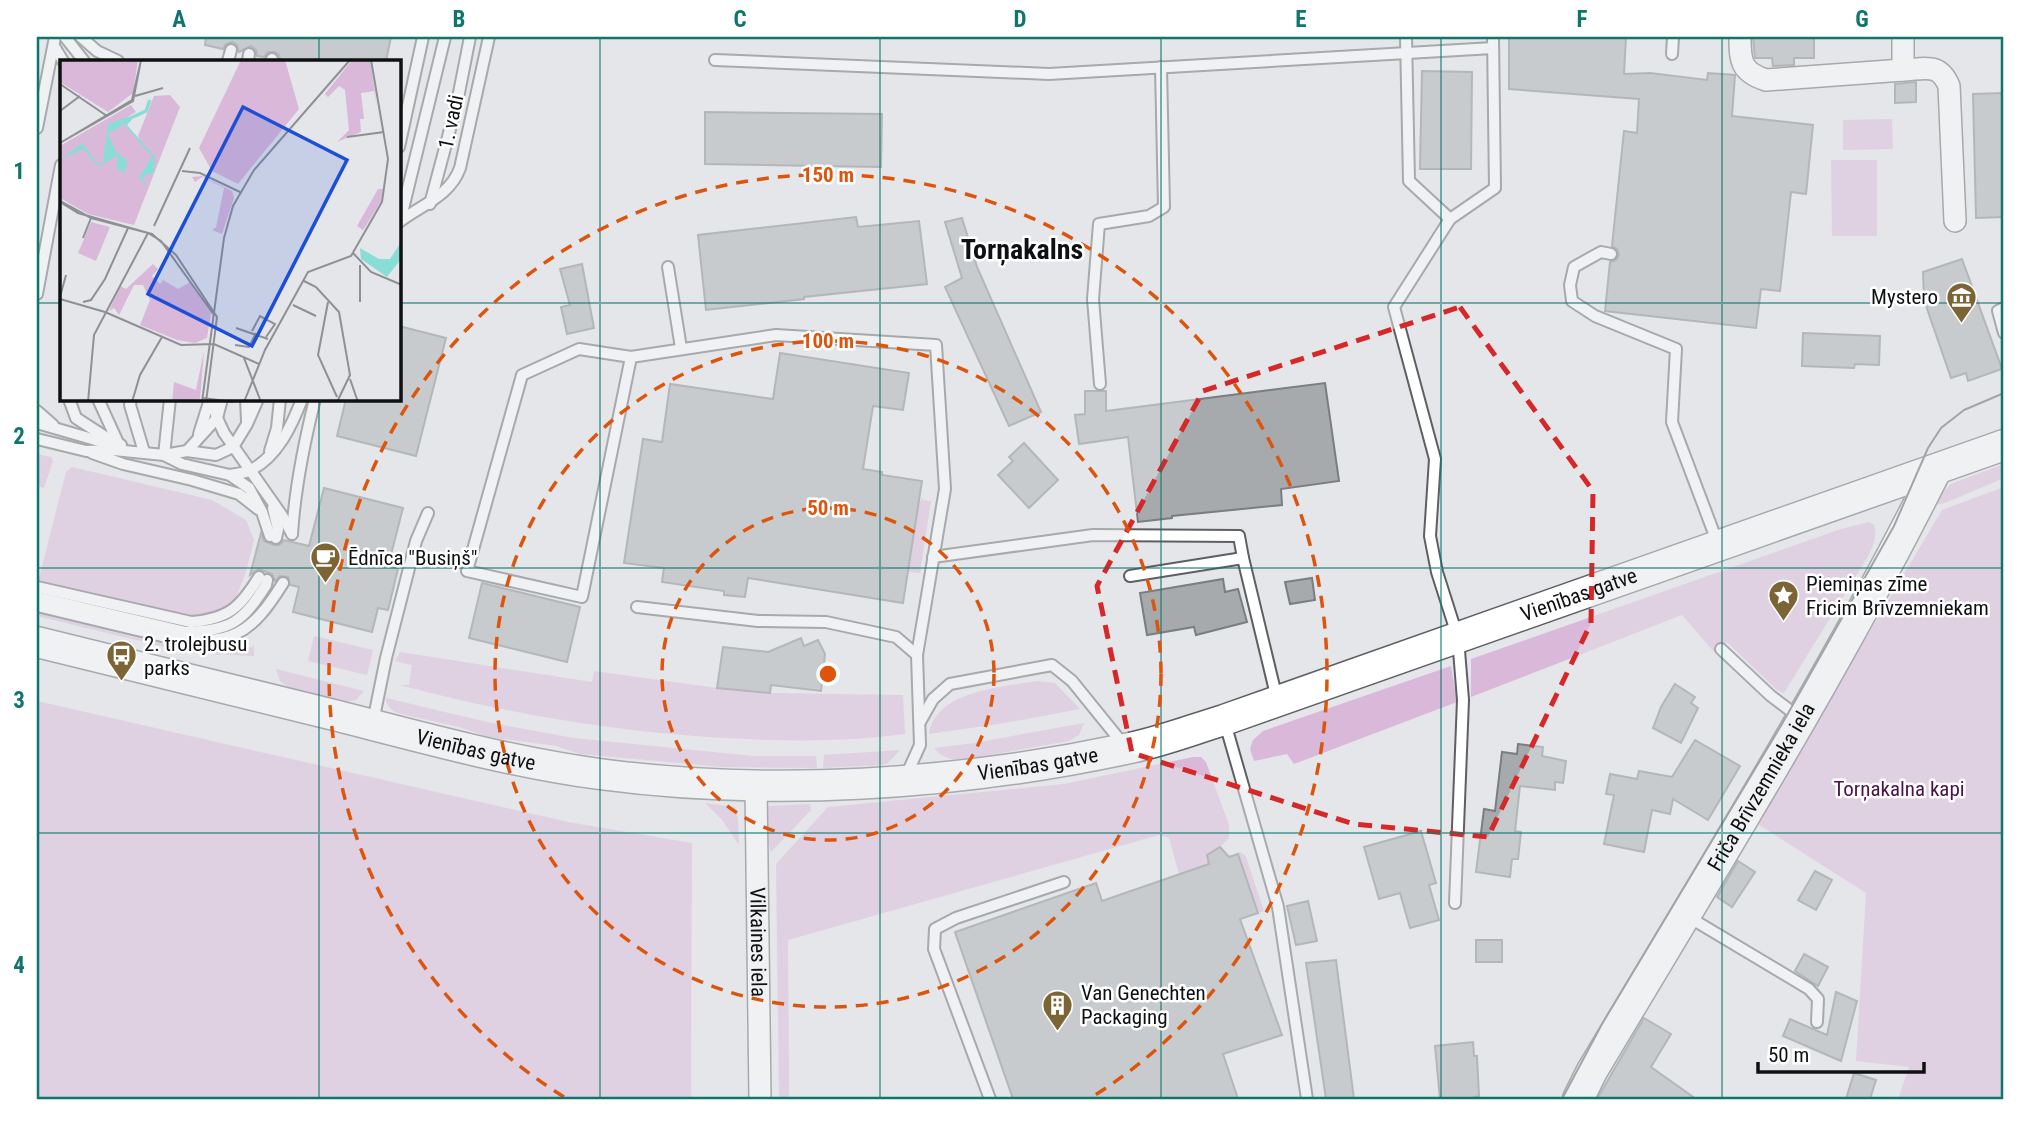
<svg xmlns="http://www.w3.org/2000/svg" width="2041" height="1136" viewBox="0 0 2041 1136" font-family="'Roboto Condensed',sans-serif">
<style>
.green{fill:#dab8d9}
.building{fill:#a6aaac;stroke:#7a7e80;stroke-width:2}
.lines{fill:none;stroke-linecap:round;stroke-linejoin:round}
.lane-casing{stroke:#5d5f62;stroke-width:14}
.street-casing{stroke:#5d5f62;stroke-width:24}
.secondary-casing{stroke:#5d5f62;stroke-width:33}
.lane{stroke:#fff;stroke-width:10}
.street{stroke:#fff;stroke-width:21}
.secondary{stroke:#fff;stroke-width:30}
.tram{stroke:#545557;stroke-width:2}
.marked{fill:none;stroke:#d62828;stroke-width:5;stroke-dasharray:14 9;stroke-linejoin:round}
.grid{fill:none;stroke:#0f766e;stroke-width:2;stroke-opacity:0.55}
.ring{fill:none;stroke:#dd550c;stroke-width:3.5;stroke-dasharray:12 9}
.labels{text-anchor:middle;stroke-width:5;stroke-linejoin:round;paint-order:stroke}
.street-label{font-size:21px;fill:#0f1011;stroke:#fff}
.poi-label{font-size:21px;fill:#0f1011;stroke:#fff;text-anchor:start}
.park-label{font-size:21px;fill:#4a104b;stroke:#fff}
.district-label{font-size:28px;font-weight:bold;fill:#0f1011;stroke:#fff}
.inset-river{fill:none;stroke:#88ded7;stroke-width:3.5}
.inset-road{fill:none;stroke:#8f9093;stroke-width:2}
.view{fill:#1d4ed8;fill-opacity:0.15;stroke:#1d4ed8;stroke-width:3.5}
.inset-edge{fill:none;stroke:#0f1011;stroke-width:3.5}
.centre{fill:#dd550c;stroke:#fff;stroke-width:3.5}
.ring-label{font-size:21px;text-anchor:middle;font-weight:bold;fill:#dd550c;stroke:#fff;stroke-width:5;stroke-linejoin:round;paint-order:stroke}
.neatline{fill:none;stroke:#0f766e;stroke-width:2.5}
.grid-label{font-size:23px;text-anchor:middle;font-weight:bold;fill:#0f766e}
</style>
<rect width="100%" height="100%" fill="#e4e6e9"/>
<!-- green -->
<g class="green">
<path d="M1892 119 1893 149 1843 150V120Z"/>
<path d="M1831 160H1877V236H1832Z"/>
<path d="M37 454 51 457 53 461 44 488 37 486Z"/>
<path d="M2004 464V478L1945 503 1929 506 1951 484Z"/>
<path d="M72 467 212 500 246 520 254 540 246 572 234 602 212 615 175 617 38 582 66 472Z"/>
<path d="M2004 487V1099H1898L1909 1067 1856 1061 1866 893 1756 823 1942 510Z"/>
<path d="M922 497 923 500 931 501 920 573 908 572 919 501H921Z"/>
<path d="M1869 522 1874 525C1877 538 1873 547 1867 558L1784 693 1777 690 1727 642 1715 653 1682 615 1471 697V659L1841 529Z"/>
<path d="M37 613 190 651 252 647 254 645V656L190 653 37 616Z"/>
<path d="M314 636 373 650 367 675 308 661Z"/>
<path d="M400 652 592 682 594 671 717 688 770 693 903 695 905 734C838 743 776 741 708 737 603 730 501 712 399 685H409L412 665 395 661Z"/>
<path d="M1451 666 1457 702 1294 764 1287 754 1254 761 1250 749 1253 740 1263 731Z"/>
<path d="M276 669 364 691 356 700 344 702 288 687 280 681Z"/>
<path d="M1037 681 1055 683 1080 709 1005 723 929 734C936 690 1003 687 1037 681Z"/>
<path d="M386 698 491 723 574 738 753 756H816L817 768 722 767 580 754 556 746 489 737 459 727 401 714C393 712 386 707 386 698Z"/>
<path d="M37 701 568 822 692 843 691 1099H37Z"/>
<path d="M1084 723 1079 735 1069 741 967 759C954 761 943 759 934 748L974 743Z"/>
<path d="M900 750 888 763 882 765 823 768 824 755Z"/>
<path d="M1193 757H1201L1206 762 1229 825V838L1220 847 1207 855 1209 864 1179 874 1169 838 1159 835 788 940 789 1099H779L776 864 828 807 1064 784Z"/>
<path d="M705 803 735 807 738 819 739 845 722 820Z"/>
<path d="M810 804 811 810 771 852 762 819 767 806Z"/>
<path d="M1237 852 1242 853 1246 857 1264 911 1258 913Z"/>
</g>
<!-- building -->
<g class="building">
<path d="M206 37H391L386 61H284L280 60 279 55 275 52H268L264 57 257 56 256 50 251 46 239 52 237 45 232 42 226 44 223 49 205 45Z"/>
<path d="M1509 37H1626L1624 74 1650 73 1707 80 1708 73 1735 75 1732 116 1813 125 1806 194 1791 192 1780 291 1761 289 1756 328 1605 311 1610 262 1616 260 1619 255 1617 249 1612 246 1624 131 1637 133 1639 99 1509 89Z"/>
<path d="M1753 37H1814V58H1794V65L1773 66 1772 58H1755Z"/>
<path d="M1422 71 1472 72 1471 169H1420Z"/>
<path d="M1916 82V102L1895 103V84Z"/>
<path d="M2004 93V217L1976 218 1973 94Z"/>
<path d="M705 112 882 114 881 167 705 164Z"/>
<path d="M856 217 858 227 919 221 927 284 804 297V299L706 310 698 235Z"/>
<path d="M962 218 977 267 1041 412 1009 426 945 287 962 278 945 222Z"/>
<path d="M1962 259 2002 369 1968 381 1966 373 1951 378 1924 300 1923 272Z"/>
<path d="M582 264 594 328 567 334 561 307 570 305 560 269Z"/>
<path d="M399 326 446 338 416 456 337 436 346 399H399Z"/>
<path d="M1803 333 1880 336 1879 365 1855 364 1854 368 1802 366Z"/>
<path d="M780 353 909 373 903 410 873 406 863 469 882 472V475L922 481 903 603 748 578 745 597 724 595V591L662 582 664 568 624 563 643 439 662 442 670 384 773 399Z"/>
<path d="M1325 383 1339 481 1281 489 1282 505 1172 516V518L1138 522 1128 437 1079 444 1075 415 1085 414V391H1106V411Z"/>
<path d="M1024 443 1058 480 1029 508 998 475 1013 461 1009 457Z"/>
<path d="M324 488 403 508 388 566 398 569 388 610 378 608 372 632 293 612 299 587 290 585 288 577 280 576 275 581 272 574 259 569 250 575 261 533 264 541 274 545H279L284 540 309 546Z"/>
<path d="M1312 578 1315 600 1290 604 1285 582Z"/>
<path d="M1223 579 1225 592 1238 589 1247 622 1196 635 1194 627 1147 635 1140 593Z"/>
<path d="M482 583 580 607 567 662 469 638Z"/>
<path d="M801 638 804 646 818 640 825 654 821 691 771 685 770 693 717 688 723 647 768 652Z"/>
<path d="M1675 684 1695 697 1691 703 1698 708 1681 743 1653 728 1661 707Z"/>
<path d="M1695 740 1740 766 1708 820 1673 799 1670 814 1652 810 1644 852 1604 844 1614 795 1606 794 1610 774 1637 779 1639 771 1672 777Z"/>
<path d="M1518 744 1543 747 1542 756 1566 761 1563 783 1555 782V790L1520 786 1515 831 1521 832 1518 859H1512L1510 877 1476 872 1484 809 1495 811 1502 752 1517 754Z"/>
<path d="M1421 831 1436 883 1429 885 1439 920 1410 928 1400 893 1379 899 1364 847Z"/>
<path d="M1220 847 1229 857 1238 854 1258 913 1240 919 1282 1035 1223 1054 1238 1099H1013L955 932 1096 883 1102 901 1209 864 1207 855Z"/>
<path d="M1738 861 1755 872 1732 907 1717 897Z"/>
<path d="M1815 871 1832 880 1816 910 1798 900Z"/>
<path d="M1308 901 1317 941 1296 945 1287 906Z"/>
<rect x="1476" y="940" width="26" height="22"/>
<path d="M1804 954 1828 967 1818 986 1795 971Z"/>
<path d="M1336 960 1354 1099H1326L1306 963Z"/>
<path d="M1836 992 1857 1001 1841 1061 1783 1036 1790 1019 1827 1035Z"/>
<path d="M1644 1018 1671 1034 1651 1067 1696 1099H1597Z"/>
<path d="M1473 1042 1474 1056H1477L1479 1096 1475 1097 1476 1099H1440L1435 1046Z"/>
<path d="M1854 1073 1876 1080 1870 1099H1846Z"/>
</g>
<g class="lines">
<defs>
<g id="lane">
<path d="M65 37 84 61"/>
<path d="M81 37 97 51 118 61"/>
<path d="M1406 37 1409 181 1450 219"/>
<path d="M54 46 63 61"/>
<path d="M1672 54 1673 37"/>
<path d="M715 60 1049 74 1493 48"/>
<path d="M228 61 231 50"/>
<path d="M248 61 249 54"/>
<path d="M271 61 272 59"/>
<path d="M37 128 55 37"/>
<path d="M399 147 423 37"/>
<path d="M430 204 457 103 470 37"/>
<path d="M400 221 445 37"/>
<path d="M399 222C421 205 450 196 460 168L489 37"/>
<path d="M1611 254 1601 252 1574 267 1570 285 1572 301 1595 316 1676 349 1672 422 1718 544"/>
<path d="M668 267 681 348"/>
<path d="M37 294 61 165"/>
<path d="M2004 308 1998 311 2004 333"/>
<path d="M631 357 579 349 522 375 467 571 582 597 631 357 776 335 936 345 945 489 917 655 920 745 906 776"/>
<path d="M1100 384 1093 299 1099 224 1149 216 1164 207 1161 67"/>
<path d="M69 399 76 418 110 440"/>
<path d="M98 399 119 445"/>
<path d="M131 399 130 405 144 452"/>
<path d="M170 399 164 455 187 451 216 455 233 447 247 424 258 399"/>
<path d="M212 399 217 418 224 433 283 517 292 534"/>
<path d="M246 399 247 421"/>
<path d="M37 411 53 425"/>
<path d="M37 423 99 441 121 445"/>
<path d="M199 434 210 399"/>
<path d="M37 439 86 451 114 450 164 455 182 464 230 475 249 488 262 512 270 536"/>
<path d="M187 451 217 418 222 399"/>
<path d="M270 451 277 428 280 399"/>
<path d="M92 453 123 464 192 480 239 494 258 509"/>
<path d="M230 475C236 474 245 473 251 470 278 456 292 425 302 399"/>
<path d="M273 508 278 529 276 538"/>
<path d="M292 534C295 488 304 443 315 399"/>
<path d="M933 557 1093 535 1239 536 1243 558"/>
<path d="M1130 576 1243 558 1277 699"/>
<path d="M37 587 191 622C228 619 240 608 259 577"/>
<path d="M37 597 186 632C231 630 242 623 266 585L267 580"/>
<path d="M37 606 170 638C231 646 251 635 283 583"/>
<path d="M637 607 758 621 826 622 896 637 917 655"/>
<path d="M1721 649 1771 696 1800 718"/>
<path d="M373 722 386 658 416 541 428 513"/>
<path d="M920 722 933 699 950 684 1052 665 1072 681 1123 744"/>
<path d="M1225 723 1278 907 1307 1099"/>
<path d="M1455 903 1463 700 1458 638 1437 572 1430 536 1435 459 1394 307 1450 219 1495 188 1493 37"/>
<path d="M1687 916 1809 989 1818 999 1817 1022"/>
<path d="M990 1099 934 949 935 929 956 918 1064 882"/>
</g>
<g id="street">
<path d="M1740 37C1740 61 1741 72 1766 80L1903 70"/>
<path d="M1903 37V70C1925 69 1939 62 1949 86L1955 221"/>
<path id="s1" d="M756 786 760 1099"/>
</g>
<g id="secondary">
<path id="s2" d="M37 642C137 667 238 691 338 716 424 738 510 762 599 774 771 797 955 785 1125 749 1158 743 1191 730 1224 720L2004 445"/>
<path id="s3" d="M1578 1099 1592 1071C1710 873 1833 676 1936 470"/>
</g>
</defs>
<!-- lane casing -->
<use href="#lane" class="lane-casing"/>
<!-- street casing -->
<use href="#street" class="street-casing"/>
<!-- secondary casing -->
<use href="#secondary" class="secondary-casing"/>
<!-- lane -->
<use href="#lane" class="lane"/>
<!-- street -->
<use href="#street" class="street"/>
<!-- secondary -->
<use href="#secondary" class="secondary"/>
<!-- tram -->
<path class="tram" d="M1562 1099 1602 1024 1782 724 1894 526 1928 448 1941 428 1964 410 2004 393"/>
</g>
<!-- marked area -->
<path d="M0 0H2041V1136H0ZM1460 307 1593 491 1591 623 1488 837 1354 824 1132 753 1097 586 1203 391Z" fill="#e4e6e9" fill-opacity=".55" fill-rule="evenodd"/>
<path class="marked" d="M1460 307 1593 491 1591 623 1488 837 1354 824 1132 753 1097 586 1203 391Z"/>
<!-- grid -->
<path class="grid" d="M319 37V61M600 37V1099M880 37V1099M1161 37V1099M1441 37V1099M1722 37V1099M37 303H61M399 303H2004M319 399V1099M37 568H2004M37 833H2004"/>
<!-- distance rings -->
<g class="ring">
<circle cx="828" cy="674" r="166"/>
<circle cx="828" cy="674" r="333"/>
<path d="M564 1097A499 499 0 1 1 1092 1097"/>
</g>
<!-- icons -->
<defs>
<symbol id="museum-pin" viewBox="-11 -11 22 30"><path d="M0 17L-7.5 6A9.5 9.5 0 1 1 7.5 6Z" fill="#7c6535" stroke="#fff"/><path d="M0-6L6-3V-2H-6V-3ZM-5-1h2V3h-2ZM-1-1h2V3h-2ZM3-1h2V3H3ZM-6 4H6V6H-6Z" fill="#fff"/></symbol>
<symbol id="cafe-pin" viewBox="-11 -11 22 30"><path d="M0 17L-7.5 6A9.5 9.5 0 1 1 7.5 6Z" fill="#7c6535" stroke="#fff"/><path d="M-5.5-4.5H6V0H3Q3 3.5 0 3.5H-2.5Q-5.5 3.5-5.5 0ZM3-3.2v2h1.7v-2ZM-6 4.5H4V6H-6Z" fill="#fff"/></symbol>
<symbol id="sight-pin" viewBox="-11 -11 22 30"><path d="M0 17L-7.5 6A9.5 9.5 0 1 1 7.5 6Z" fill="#7c6535" stroke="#fff"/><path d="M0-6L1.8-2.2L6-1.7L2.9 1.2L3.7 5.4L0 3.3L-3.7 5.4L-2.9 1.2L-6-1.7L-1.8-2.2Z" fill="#fff"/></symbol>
<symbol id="bus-pin" viewBox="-11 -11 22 30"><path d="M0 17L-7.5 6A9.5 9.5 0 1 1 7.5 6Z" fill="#7c6535" stroke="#fff"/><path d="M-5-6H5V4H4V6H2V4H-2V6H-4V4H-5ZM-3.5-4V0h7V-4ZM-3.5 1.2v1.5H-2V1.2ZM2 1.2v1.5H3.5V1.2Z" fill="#fff"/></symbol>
<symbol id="building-pin" viewBox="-11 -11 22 30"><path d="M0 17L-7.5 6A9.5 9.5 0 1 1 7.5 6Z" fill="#7c6535" stroke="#fff"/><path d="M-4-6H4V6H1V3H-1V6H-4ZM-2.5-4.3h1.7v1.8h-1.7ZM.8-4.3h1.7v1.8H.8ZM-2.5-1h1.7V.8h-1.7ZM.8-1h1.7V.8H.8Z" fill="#fff"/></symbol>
</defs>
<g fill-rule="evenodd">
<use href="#museum-pin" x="1944" y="280" width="35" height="47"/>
<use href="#cafe-pin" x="308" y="540" width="35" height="47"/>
<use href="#sight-pin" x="1766" y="578" width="35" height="47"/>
<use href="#bus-pin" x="104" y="638" width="35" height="47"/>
<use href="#building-pin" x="1040" y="988" width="35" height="47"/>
</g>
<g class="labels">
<!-- street labels -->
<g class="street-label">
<text transform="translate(451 122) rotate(-78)" y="7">1. vadi</text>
<text dy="7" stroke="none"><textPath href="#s2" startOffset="1586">Vienības gatve</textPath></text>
<text dy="7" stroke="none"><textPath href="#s2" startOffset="452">Vienības gatve</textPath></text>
<text dy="7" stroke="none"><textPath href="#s2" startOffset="1018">Vienības gatve</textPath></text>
<text dy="7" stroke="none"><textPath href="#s3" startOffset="362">Friča Brīvzemnieka iela</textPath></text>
<text dy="7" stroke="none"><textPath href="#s1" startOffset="156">Vilkaines iela</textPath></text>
</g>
<!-- poi labels -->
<g class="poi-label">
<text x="1938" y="304" text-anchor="end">Mystero</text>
<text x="348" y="565">Ēdnīca "Busiņš"</text>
<text x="1806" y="591">Piemiņas zīme<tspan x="1806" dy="24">Fricim Brīvzemniekam</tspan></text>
<text x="144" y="651">2. trolejbusu<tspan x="144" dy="24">parks</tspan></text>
<text x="1081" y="1000">Van Genechten<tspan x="1081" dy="24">Packaging</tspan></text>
</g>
<!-- park labels -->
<g class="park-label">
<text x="1899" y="796">Torņakalna kapi</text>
</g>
<!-- district labels -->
<g class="district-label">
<text x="1022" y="259">Torņakalns</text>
</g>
</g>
<!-- overview -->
<g transform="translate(60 60)">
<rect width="341" height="341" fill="#e4e6e9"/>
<path d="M0 0H78L73 33 48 52 0 22ZM181 0H225L239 49 178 124 152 111 139 88ZM292 0H310L317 46 314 31 301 33 304 59H300L301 72 277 82 289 70 285 30 279 26 268 37 265 34ZM110 35 120 47 74 165 28 154 0 138V86L71 45 76 52 61 61 81 82 78 76 94 36ZM142 116 172 131 174 138 162 174 152 170 156 167 164 128 142 117 135 122 132 117ZM318 129H323L321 142 303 170 297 166ZM31 162 50 167 36 201 18 193ZM93 204 98 209 92 216 100 224 103 220 118 229 130 222 151 253 147 278 135 283 117 280 80 265 90 240 83 225H74L59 255 54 248 49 251 60 226 66 229ZM144 291 140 339 112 342 114 322 136 330Z" fill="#dab8d9"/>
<path d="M77 54 67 65 95 97 94 113 83 116 86 126 79 117 92 97 64 64 48 74 56 92 67 100 65 113 57 109 58 95 40 106 35 103 23 89 0 100 22 83 36 102 43 104 48 64ZM341 182V199L327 217 301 199 300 188 319 199H330Z" fill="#88ded7"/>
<path class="inset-river" d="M73 57 86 51 90 40"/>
<path class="inset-road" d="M0 24 47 56M75 36 103 28M0 51 20 36M287 77 324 72M0 83 72 40 81 0M0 83 73 41 81 0M122 111 140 113 180 132M0 141 31 158 92 174 116 195 157 257 146 342M0 142 18 153 88 173 101 181 154 255M94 166 130 88M23 178 31 158M293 193 311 212 342 225M244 221 256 227 279 252 290 315 277 342M0 237 6 215M0 239 45 252 121 285 154 284 199 304M23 242 31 240 45 219 68 168M268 242 258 295 277 337M300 242V205M233 245 256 256M176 268 208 279M192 271 200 256 215 264 206 277M175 285 189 287 196 273M184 298 201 342M290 319 298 342M143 338 174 342M28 342 34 275 88 173M72 342 80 315 102 277M142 342 164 178 173 146 194 110 290 0M184 342 205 290 248 212 291 196 322 142 328 99 311 0"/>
<path class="view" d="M183 47 287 100 192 286 88 234Z"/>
<rect width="341" height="341" class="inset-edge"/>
</g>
<circle cx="828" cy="674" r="10" class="centre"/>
<g class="ring-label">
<text x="828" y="182">150 m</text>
<text x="828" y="348">100 m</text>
<text x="828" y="515">50 m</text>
</g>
<!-- border -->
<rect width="2041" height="1136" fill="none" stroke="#ffffff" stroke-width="77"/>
<!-- scale -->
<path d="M1758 1062v10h166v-10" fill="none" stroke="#0f1011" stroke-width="3.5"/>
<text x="1768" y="1062" font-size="21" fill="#0f1011" stroke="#ffffff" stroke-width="5" paint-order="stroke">50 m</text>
<rect x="38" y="38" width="1964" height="1060" class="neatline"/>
<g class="grid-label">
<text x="179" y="27">A</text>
<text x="459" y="27">B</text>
<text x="740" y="27">C</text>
<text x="1020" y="27">D</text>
<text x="1301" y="27">E</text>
<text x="1582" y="27">F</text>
<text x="1862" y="27">G</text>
<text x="19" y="179">1</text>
<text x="19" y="444">2</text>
<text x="19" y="708">3</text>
<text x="19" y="973">4</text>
</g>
</svg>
